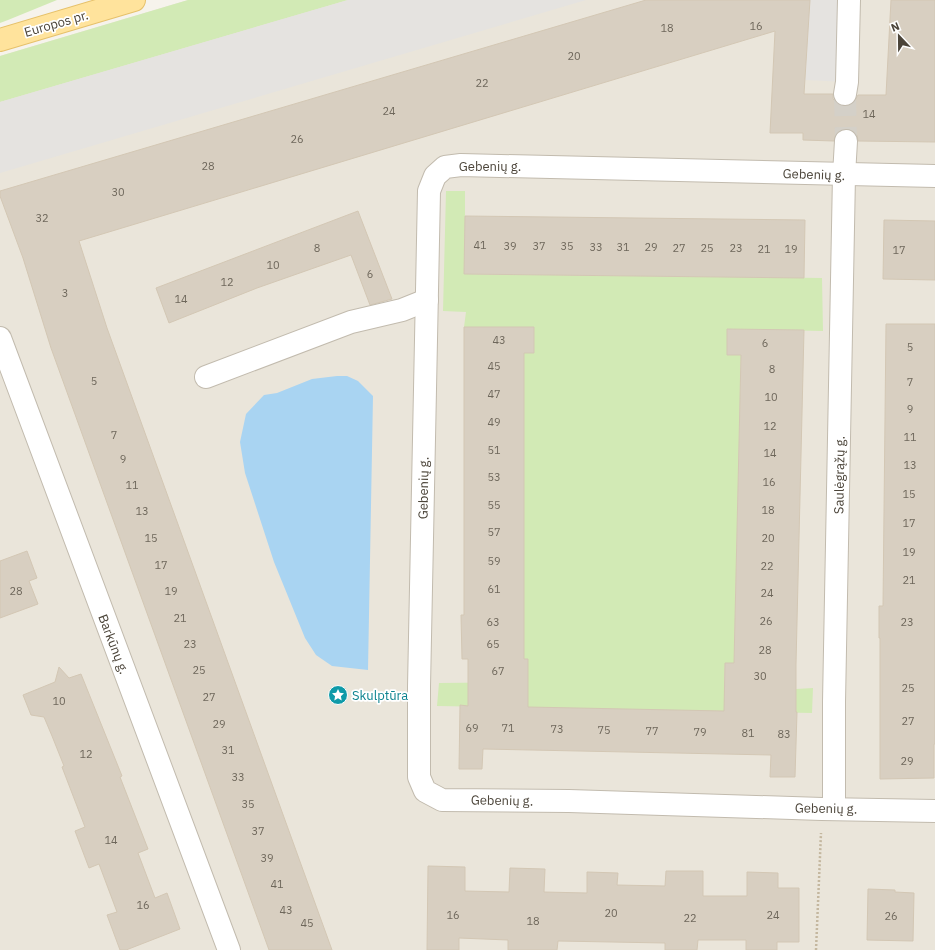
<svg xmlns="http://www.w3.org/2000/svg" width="935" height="950" viewBox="0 0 935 950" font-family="'IBM Plex Sans',sans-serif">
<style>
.residential{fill:#eae5da}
.green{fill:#d2eab5}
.parking{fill:#e5e3e0}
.water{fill:#a9d4f2}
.building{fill:#d8cfc1;stroke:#d3c7b4}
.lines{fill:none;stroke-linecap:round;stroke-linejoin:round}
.minor-tunnel{stroke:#d4d0c8;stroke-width:22;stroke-dasharray:22 11;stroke-linecap:butt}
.minor-casing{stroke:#c2bbae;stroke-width:24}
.major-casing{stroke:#e6c16a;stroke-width:24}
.path{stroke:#c4b79f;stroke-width:2.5;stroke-dasharray:2 2;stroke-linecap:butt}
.minor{stroke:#fff;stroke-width:22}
.major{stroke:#ffe39c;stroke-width:22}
.labels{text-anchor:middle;stroke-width:3.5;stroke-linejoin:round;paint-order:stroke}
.number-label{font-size:11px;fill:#6e675b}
.street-label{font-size:13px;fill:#4b4439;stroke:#fff}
.culture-label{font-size:13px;fill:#0d838f;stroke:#fff;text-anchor:start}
</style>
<rect width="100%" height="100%" fill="#f6f3ec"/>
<!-- residential -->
<path class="residential" d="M188 0H935V950H0V56Z"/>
<!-- green -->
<g class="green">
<path d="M0 0H57L8 20 0 23Z"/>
<path d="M188 0H348L0 102V56Z"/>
<path d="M446 191H465V274L822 278 823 331 727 329V355H741L734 663H725L724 687 796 689 813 688 812 713 437 706 439 683 528 682V659H511L524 646V353H534V327H464L466 312 443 311Z"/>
</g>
<!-- parking -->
<g class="parking">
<path d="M348 0H586L0 173V102Z"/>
<path d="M809 0H850L847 82 805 80Z"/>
</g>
<!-- water -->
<path class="water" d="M337 376H347L358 381 373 396 368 670 332 666 316 655 305 638 274 562 245 473 240 442 246 414 264 395 277 393 312 379Z"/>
<!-- building -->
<g class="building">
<path d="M646 0H810L804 94H833V99L837 103 843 106H850L854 102 858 95H886L891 0H935V142L858 141 857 135 853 131 846 129 840 130 836 134 834 141 803 140V133H770L775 31 79 241 107 328 332 950H269L51 348 23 258 0 196V191Z"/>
<path d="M358 211 392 299 370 305 351 255 257 288 169 323 156 288Z"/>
<path d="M465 216 805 220 804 278 464 274Z"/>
<path d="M884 220 935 221V280L883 279Z"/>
<path d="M886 324H935V744H934V778L880 779V638H879V606H883Z"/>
<path d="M464 327H534V353H524V659H528V707L724 711 725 663H734L741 355H727V329L804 330 796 664V712H797L795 777H770L771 755 483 749 482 769H459L460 705 468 706V659H462L461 615H464Z"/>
<path d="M27 551 37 578 29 581 38 604 0 618V561Z"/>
<path d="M59 667 69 678 81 674 122 776 120 777 148 849 138 853 155 898 167 893 180 929 126 950H120L107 915 117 912 99 864 89 868 75 831 85 827 62 767 64 766 52 736 44 717 31 715 23 695 55 682Z"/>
<path d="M428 866 465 867V891L509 892 510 868 545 869 544 892 587 893V872L618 873 617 885 665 886 666 871H703V896H747V872L778 873V888H799V942H777V950H746V940H698L697 950H665V943L558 941 557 950H508V940L459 938V950H427Z"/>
<path d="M868 889 895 890V892L914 893 913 941 867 940Z"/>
</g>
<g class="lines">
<!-- minor-tunnel -->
<path class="minor-tunnel" d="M845 94 846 141"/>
<defs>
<g id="minor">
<path d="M845 94 847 82 849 0"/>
<path d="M935 176 461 165 445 167 435 176 429 191 419 687V777L425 791 442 800 569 801 822 809 935 811"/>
<path d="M0 338 229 950"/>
<path d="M206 377 351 322 402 310 427 300"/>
<path d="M834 809V702L844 175 846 141"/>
</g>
<path id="major" d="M0 40 134 0"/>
</defs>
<!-- minor casing -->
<use href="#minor" class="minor-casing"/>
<!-- major casing -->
<use href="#major" class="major-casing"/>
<!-- path -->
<path class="path" d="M816 950 821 833"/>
<!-- minor -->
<use href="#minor" class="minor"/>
<!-- major -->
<use href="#major" class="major"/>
</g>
<!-- icons -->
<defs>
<symbol id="sight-disc" viewBox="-11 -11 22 22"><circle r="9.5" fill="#0f9aa8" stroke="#fff"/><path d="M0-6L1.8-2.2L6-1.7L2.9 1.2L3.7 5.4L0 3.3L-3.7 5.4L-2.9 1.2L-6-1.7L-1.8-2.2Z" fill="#fff"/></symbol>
</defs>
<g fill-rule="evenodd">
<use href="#sight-disc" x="327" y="684" width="22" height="22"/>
</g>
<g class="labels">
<!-- number labels -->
<g class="number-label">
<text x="756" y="30">16</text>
<text x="667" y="32">18</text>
<text x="574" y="60">20</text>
<text x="482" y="87">22</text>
<text x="389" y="115">24</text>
<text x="869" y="118">14</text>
<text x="297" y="143">26</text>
<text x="208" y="170">28</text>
<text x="118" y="196">30</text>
<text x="42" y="222">32</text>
<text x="480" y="249">41</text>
<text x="510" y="250">39</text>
<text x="539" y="250">37</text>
<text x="567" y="250">35</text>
<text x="596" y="251">33</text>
<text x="623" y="251">31</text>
<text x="651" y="251">29</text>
<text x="317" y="252">8</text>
<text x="679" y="252">27</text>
<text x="707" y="252">25</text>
<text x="736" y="252">23</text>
<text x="764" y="253">21</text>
<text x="791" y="253">19</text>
<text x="899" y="254">17</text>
<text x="273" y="269">10</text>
<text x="370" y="278">6</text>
<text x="227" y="286">12</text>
<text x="65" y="297">3</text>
<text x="181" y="303">14</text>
<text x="499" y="344">43</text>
<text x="765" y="347">6</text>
<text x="910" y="351">5</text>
<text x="494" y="370">45</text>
<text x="772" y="373">8</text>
<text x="94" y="385">5</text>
<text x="910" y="386">7</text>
<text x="494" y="398">47</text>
<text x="771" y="401">10</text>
<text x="910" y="413">9</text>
<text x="494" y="426">49</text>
<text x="770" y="430">12</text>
<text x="114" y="439">7</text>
<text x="910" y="441">11</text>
<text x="494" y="454">51</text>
<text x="770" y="457">14</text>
<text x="123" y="463">9</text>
<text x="910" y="469">13</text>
<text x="494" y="481">53</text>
<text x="769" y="486">16</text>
<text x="132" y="489">11</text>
<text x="909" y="498">15</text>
<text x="494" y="509">55</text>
<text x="768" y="514">18</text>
<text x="142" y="515">13</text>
<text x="909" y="527">17</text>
<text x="494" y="536">57</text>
<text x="151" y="542">15</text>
<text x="768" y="542">20</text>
<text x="909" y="556">19</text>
<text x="494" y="565">59</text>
<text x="161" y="569">17</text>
<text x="767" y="570">22</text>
<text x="909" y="584">21</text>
<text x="494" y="593">61</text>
<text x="16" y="595">28</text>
<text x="171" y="595">19</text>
<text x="767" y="597">24</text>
<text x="180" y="622">21</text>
<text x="766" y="625">26</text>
<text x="493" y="626">63</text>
<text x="907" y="626">23</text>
<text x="190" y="648">23</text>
<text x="493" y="648">65</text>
<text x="765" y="654">28</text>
<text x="199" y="674">25</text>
<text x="498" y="675">67</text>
<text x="760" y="680">30</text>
<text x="908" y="692">25</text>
<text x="209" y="701">27</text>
<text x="59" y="705">10</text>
<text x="908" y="725">27</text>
<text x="219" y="728">29</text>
<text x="472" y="732">69</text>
<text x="508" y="732">71</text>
<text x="557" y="733">73</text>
<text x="604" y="734">75</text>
<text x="652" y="735">77</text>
<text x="700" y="736">79</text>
<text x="748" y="737">81</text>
<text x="784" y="738">83</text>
<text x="228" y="754">31</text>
<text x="86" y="758">12</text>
<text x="907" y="765">29</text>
<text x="238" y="781">33</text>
<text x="248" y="808">35</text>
<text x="258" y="835">37</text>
<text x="111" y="844">14</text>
<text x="267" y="862">39</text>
<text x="277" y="888">41</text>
<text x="143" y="909">16</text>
<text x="286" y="914">43</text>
<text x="611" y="917">20</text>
<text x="453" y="919">16</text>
<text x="773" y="919">24</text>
<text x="891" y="920">26</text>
<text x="690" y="922">22</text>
<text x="533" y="925">18</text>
<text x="307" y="927">45</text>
</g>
<!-- street labels -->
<g class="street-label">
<text transform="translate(56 23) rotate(-16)" y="5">Europos pr.</text>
<text x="490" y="171">Gebenių g.</text>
<text transform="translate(814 174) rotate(2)" y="5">Gebenių g.</text>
<text transform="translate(839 475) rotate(-89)" y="5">Saulėgrąžų g.</text>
<text transform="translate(423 488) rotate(-89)" y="5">Gebenių g.</text>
<text transform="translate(114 644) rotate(69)" y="5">Barkūnų g.</text>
<text transform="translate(502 800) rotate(1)" y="5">Gebenių g.</text>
<text transform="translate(826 808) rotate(1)" y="5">Gebenių g.</text>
</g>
<!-- culture labels -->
<g class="culture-label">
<text x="352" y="700">Skulptūra</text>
</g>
</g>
<!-- north arrow -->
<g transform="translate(899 36) rotate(338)" stroke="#ffffff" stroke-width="3" paint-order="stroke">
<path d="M0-3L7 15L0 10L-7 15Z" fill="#4b4439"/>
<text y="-6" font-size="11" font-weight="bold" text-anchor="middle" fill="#4b4439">N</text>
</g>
</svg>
